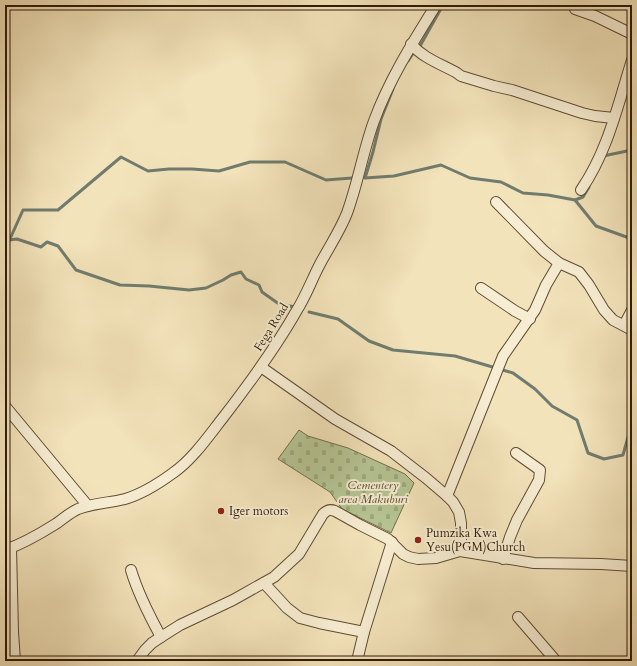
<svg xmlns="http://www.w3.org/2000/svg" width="637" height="666" viewBox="0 0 637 666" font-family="Cardo,serif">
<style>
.cemetery{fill:url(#cemetery-stones);stroke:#72704e}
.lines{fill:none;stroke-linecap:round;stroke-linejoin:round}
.stream{stroke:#707c6f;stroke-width:3}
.minor-casing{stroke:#604c34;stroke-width:12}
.minor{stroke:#f7edd2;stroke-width:10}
.poi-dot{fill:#8f2418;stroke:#f7edd2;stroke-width:1.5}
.labels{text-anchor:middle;stroke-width:4;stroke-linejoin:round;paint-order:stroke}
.street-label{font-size:12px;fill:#2f1a08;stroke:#f7edd2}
.park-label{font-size:12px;font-style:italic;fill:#584d32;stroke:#f7edd2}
.poi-label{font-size:12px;fill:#2f1a08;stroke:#f7edd2;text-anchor:start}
</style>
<defs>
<pattern id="cemetery-stones" width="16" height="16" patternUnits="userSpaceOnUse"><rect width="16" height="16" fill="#b6c594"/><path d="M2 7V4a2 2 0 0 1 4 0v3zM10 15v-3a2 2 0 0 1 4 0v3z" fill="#9da97e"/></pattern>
</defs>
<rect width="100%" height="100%" fill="#f3e3ba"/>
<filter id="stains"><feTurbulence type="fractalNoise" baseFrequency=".005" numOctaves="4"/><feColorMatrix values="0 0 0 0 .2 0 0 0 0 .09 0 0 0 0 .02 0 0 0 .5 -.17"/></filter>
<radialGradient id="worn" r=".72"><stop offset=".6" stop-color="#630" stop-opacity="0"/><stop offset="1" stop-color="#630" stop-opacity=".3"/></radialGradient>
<!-- cemetery -->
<path class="cemetery" d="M299 430 308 436 348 448 405 474 414 483 391 533 342 509 330 492 278 459Z"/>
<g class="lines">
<!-- stream -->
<g class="stream">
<path d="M408 61 416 49 420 46 443 5"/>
<path d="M393 89 381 119 373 152 365 178 394 176 441 165 470 178 501 182 523 193 548 195 575 200 596 226 632 239"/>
<path d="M603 156 632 150"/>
<path d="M575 200 583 197 589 187"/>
<path d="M9 240 17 239 41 247 47 242 58 246 76 270 120 285 149 286 189 290 206 288 223 280 231 275 241 272 246 279 259 285 262 292 279 304 295 307"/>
<path d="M5 250 23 210H58L121 157 148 171 169 169H192L219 171 250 162H285L326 180 352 178"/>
<path d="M309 312 338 319 369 341 393 350 455 356 513 373 535 389 552 406 577 420 588 453 604 459 623 455 628 437 632 432"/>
</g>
<defs>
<g id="minor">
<path d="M575 9 595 16 632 34"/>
<path d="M411 44C423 58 441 64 457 73L461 76 494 86 512 90 582 113 595 116 614 118"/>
<path d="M581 190C608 151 618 104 632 60"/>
<path d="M496 202 544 251 559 263 579 272 589 285 604 310 613 320 632 330"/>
<path d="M481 288 515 311 530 319"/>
<path d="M624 325 632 310"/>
<path d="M261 367 335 419 391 451 426 478 447 496 453 502 459 512 461 523V541L460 551"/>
<path d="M5 406 88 506"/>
<path d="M447 496 503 356 535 310 546 285 559 263"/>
<path d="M11 548 13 632 15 661"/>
<path d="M5 550C22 544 38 535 54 525 62 520 69 513 78 509 93 503 110 503 125 499 142 494 158 484 173 473 192 460 208 437 222 419 249 384 275 349 297 310 306 296 312 279 320 264 329 247 340 231 347 213 358 183 363 151 374 121 389 80 413 42 436 5"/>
<path d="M503 559 510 537 517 520 539 480 540 470 516 453"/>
<path d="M131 570C138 594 149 615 161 637"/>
<path d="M264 583 287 608 300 618 319 623 364 632"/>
<path d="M518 617 556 661"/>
<path d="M137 661 145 650 152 643 161 637 180 625 233 600 274 577 299 554 323 514C327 510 330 509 335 511L360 525 388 539 403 554 409 557 418 559 436 558 460 551 534 563 601 564 632 566"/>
<path d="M357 661 364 632 392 542"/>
</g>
</defs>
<!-- minor casing -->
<use href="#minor" class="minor-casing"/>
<!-- minor -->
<use href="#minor" class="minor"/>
</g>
<!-- markers -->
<g class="poi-dot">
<circle cx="221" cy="511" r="4"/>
<circle cx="418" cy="540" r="4"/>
</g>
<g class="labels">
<!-- street labels -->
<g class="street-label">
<text transform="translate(271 327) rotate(-58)" y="4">Fega Road</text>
</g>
<!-- park labels -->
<g class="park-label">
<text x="373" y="489">Cementery<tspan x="373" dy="14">area Makuburi</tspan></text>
</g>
<!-- poi labels -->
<g class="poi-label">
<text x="229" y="515">Iger motors</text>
<text x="426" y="537">Pumzika Kwa<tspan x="426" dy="14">Yesu(PGM)Church</tspan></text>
</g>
</g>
<!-- margin -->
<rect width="637" height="666" fill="none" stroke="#f3e3ba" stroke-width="20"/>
<rect x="6" y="6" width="625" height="654" fill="none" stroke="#2f1a08" stroke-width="2"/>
<rect x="10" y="10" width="617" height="646" fill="none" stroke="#2f1a08"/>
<rect width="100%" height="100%" filter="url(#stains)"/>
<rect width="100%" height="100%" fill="url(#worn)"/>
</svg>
